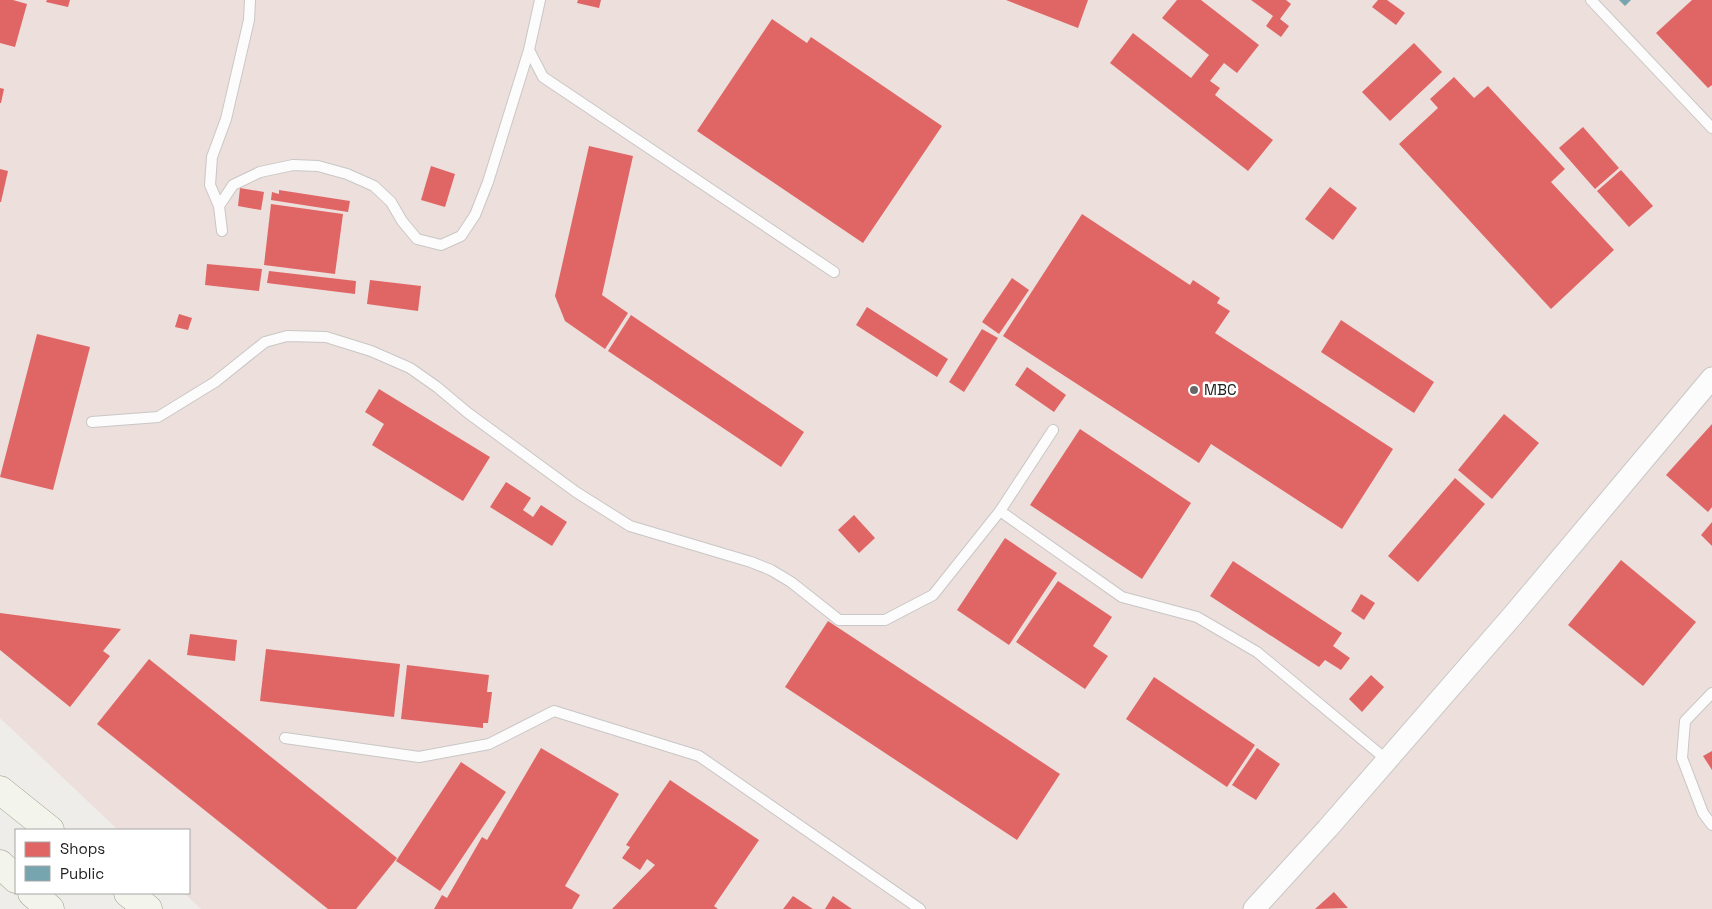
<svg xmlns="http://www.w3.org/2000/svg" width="1712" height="909" viewBox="0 0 1712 909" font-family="'Space Grotesk',sans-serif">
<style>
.commercial{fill:#ecdfdc}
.shops{fill:#e06666}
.public{fill:#76a5af}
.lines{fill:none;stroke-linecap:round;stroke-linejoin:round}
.service-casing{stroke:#c8c7c6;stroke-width:12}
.minor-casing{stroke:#c8c7c6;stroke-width:23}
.secondary-casing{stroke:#969982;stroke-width:29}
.service{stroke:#fdfcfc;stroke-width:10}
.minor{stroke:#fdfcfc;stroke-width:21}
.secondary{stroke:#f3f4ec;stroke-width:28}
.poi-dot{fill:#696867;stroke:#fff;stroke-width:2}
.labels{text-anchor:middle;stroke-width:5;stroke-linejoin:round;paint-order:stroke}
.poi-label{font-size:15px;fill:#212121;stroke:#fff;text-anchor:start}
</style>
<rect width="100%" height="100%" fill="#efedea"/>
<!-- commercial -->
<path class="commercial" d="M0 0H1712V909H201L184 893H189V830H118L0 718Z"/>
<!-- shops -->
<g class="shops">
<path d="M0 0H13L27 4 15 47 0 43Z"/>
<path d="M47 0H70L68 7 46 2Z"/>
<path d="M578 0H601L599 8 577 3Z"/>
<path d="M1006 0H1088L1078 28Z"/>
<path d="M1177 0H1201L1259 45 1237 73 1224 63 1210 81 1220 88 1215 95 1273 140 1248 171 1110 63 1133 33 1191 78 1209 55 1162 18Z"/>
<path d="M1251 0H1286L1291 4 1280 19 1289 26 1281 37 1266 26 1273 16Z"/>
<path d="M1378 0H1387L1405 13 1396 25 1372 7Z"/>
<path d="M1692 0H1712V85L1708 88 1656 33Z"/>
<path d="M772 19 807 43 811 37 942 126 863 243 697 131Z"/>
<path d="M1414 43 1442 72 1390 121 1362 92Z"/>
<path d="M1454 77 1474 98 1488 86 1565 169 1551 182 1614 250 1551 309 1399 144 1438 108 1430 99Z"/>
<path d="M0 88 4 89 1 103H0Z"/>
<path d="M1583 127 1619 168 1595 189 1559 148Z"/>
<path d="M589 146 633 156 602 295 628 313 605 349 565 321 555 296Z"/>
<path d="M431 166 455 174 445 207 421 200Z"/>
<path d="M0 169 8 171 1 202H0Z"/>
<path d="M1621 170 1653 206 1629 227 1597 191Z"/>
<path d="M1330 187 1357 208 1333 240 1305 219Z"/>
<path d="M240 188 264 192 261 210 238 206Z"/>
<path d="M279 190 350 201 348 212 271 200 272 192 279 194Z"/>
<path d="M271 204 343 214 335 274 264 265Z"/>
<path d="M1082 214 1190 285 1193 280 1220 298 1217 303 1230 311 1215 333 1393 449 1342 529 1211 444 1199 463 1003 336Z"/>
<path d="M207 264 262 269 259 291 205 285Z"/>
<path d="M269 271 356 281 355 294 267 283Z"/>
<path d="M1012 278 1029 290 999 334 982 322Z"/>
<path d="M370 280 421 286 418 311 367 304Z"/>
<path d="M867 307 948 359 937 377 856 325Z"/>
<path d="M179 314 192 318 188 330 175 327Z"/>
<path d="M631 315 804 432 781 467 608 351Z"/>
<path d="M1341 320 1434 382 1414 413 1321 352Z"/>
<path d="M982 329 998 338 964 392 949 382Z"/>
<path d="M37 334 90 347 53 490 0 477Z"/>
<path d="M1027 367 1066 395 1054 412 1015 385Z"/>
<path d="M379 389 490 457 463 501 372 445 384 424 365 412Z"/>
<path d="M1504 414 1539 443 1492 499 1458 470Z"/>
<path d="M1712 424V507L1708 512 1666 475Z"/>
<path d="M1080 429 1191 503 1142 579 1030 505Z"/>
<path d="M1455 478 1485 504 1418 582 1388 556Z"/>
<path d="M506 482 531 498 523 510 533 517 541 505 567 522 552 546 490 507Z"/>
<path d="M854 515 875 538 859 553 838 530Z"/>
<path d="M1712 522V546L1701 535Z"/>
<path d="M1005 538 1057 573 1009 645 957 610Z"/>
<path d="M1621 560 1696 622 1643 686 1568 625Z"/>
<path d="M1233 561 1342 633 1333 646 1350 658 1341 670 1325 660 1319 667 1210 596Z"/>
<path d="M1058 581 1112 617 1093 646 1108 656 1085 689 1016 642Z"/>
<path d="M1361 594 1375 603 1364 620 1351 611Z"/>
<path d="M0 613 121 629 103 651 110 656 70 707 0 650Z"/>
<path d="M828 621 1060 774 1017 840 785 687Z"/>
<path d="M190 634 237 640 235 661 187 655Z"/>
<path d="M266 649 400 664 394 717 260 701Z"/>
<path d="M149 659 397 858 356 909H328L97 724Z"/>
<path d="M407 665 489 675 487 692H492L488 723H483V728L401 719Z"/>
<path d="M1371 675 1384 687 1362 712 1349 699Z"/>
<path d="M1154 677 1255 745 1227 787 1126 719Z"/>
<path d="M541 748 619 794 565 886 580 895 572 909H434L442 895 447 898 482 837 487 840Z"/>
<path d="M1257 748 1280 764 1256 800 1232 785Z"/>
<path d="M1712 751V770L1703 756Z"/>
<path d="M461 762 506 792 440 891 396 861Z"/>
<path d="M670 780 759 840 714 906 718 909H612L655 865 647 859 640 870 622 858 630 847 626 845Z"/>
<path d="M1334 892 1348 908 1315 909Z"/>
<path d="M793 896 813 909H783Z"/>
<path d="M833 896 852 909H825Z"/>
</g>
<!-- public -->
<path class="public" d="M1619 0H1631L1625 6Z"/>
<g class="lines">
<defs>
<g id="service">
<path d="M540 0 529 50 543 77 834 272"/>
<path d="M1591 0 1712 128"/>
<path d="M219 206 210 185 212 157 226 119 249 20 250 0"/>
<path d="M222 231 219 206 233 185 260 172 293 165 318 166 347 174 374 186 391 202 402 221 417 239 441 245 461 236 475 215 488 182 529 50"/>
<path d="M92 422 158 417 215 382 265 342 287 336 326 337 371 351 410 368 437 387 468 413 576 492 630 526 751 562 771 570 791 582 839 620H885L933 595 1000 511 1053 430"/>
<path d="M1000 511 1122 597 1197 617 1257 652 1387 760"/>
<path d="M1712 693 1685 721 1682 758 1703 813 1712 825"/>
<path d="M285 738 419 757 489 744 554 711 699 756 920 909"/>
</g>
<path id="minor" d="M1254 909 1328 828 1514 614 1712 378"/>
<g id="secondary">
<path d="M0 790 50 830"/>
<path d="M0 864 16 879"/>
<path d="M32 893 50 909"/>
<path d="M128 893 148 909"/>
</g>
</defs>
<!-- service casing -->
<use href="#service" class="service-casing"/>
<!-- minor casing -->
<use href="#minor" class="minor-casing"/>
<!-- secondary casing -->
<use href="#secondary" class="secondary-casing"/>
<!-- service -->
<use href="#service" class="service"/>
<!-- minor -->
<use href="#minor" class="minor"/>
<!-- secondary -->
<use href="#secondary" class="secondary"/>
</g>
<!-- markers -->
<circle class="poi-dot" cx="1194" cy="390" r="5"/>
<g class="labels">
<!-- poi labels -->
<g class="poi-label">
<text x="1204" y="395">MBC</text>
</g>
</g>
<!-- legend -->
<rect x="15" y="829" width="175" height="65" fill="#ffffff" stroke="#a6a6a6"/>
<rect x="25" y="842" width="25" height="15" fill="#e06666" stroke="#a6a6a6"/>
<text x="60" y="854" font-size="15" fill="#212121">Shops</text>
<rect x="25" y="866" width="25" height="15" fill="#76a5af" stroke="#a6a6a6"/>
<text x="60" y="879" font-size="15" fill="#212121">Public</text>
</svg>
